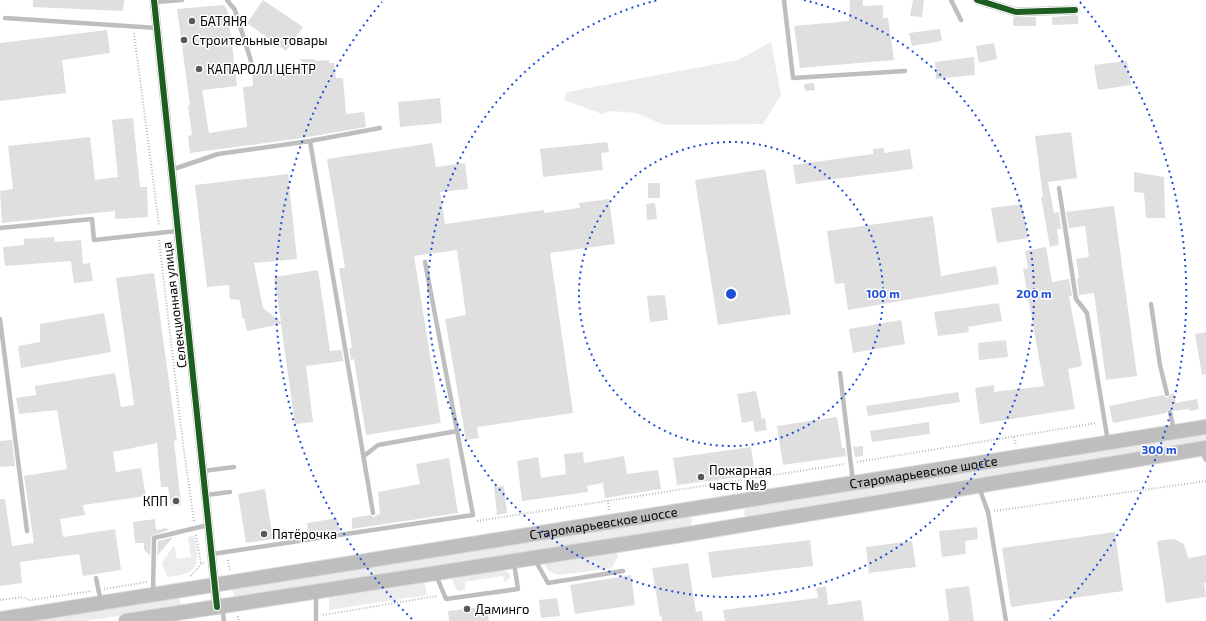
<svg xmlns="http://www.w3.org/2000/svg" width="1206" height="621" viewBox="0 0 1206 621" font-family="'Exo 2',sans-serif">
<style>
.green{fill:#ececec}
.building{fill:#dfdfdf}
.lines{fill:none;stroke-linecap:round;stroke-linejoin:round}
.primary-casing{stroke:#dbdbdb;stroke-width:16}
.path{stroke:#b9b9b9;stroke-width:2;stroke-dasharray:1 2;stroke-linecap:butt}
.service{stroke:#bebebe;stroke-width:4.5}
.minor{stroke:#bebebe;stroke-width:9}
.primary{stroke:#bebebe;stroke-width:14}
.cycleway-casing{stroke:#fff;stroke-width:8}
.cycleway{stroke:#1b5e20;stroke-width:6}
.ring{fill:none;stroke:#1d4ed8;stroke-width:2;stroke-dasharray:2 4}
.poi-dot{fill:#595959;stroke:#fff;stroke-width:1.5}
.labels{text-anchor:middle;stroke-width:3;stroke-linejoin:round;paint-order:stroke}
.poi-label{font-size:13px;fill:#000;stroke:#fff;text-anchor:start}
.street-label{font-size:13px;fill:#000;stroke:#fff}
.centre{fill:#1d4ed8;stroke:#fff;stroke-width:2}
.ring-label{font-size:12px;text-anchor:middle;font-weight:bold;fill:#1d4ed8;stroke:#fff;stroke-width:3;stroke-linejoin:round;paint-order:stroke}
</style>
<rect width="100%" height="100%" fill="#fff"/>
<!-- green -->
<g class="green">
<path d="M771 42 781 95 763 124 664 125 636 113 611 111 602 114 564 100 567 92 738 60Z"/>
<path d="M1206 433V443L747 517 744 515 745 508Z"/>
<path d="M690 517 692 519 691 526 235 598 232 591 233 589Z"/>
<path d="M195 536C199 566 200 574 167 577L162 563 174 545 177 559 191 557 188 537Z"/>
<path d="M617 551 618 556 612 568 560 575C552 573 546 571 544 563Z"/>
<path d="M503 570 509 573 510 577 507 581 504 582 503 576 465 582V590L458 591 452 580 453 578Z"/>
<path d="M423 580 425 584 427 595 329 610V599L332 594Z"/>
<path d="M179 598 181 604 180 607 84 621H28Z"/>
</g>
<!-- building -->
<g class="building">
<path d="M33 0H124L123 11 33 7Z"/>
<path d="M263 0 303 27 286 51 247 23Z"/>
<path d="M850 0H863V6L883 5V18H888L894 60 800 68 794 26 849 21Z"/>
<path d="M913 0H924L922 17 910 16Z"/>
<path d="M224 5 228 12 237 86 202 90 209 133 247 127 243 87 253 86 252 72 307 65 299 59H315V61L329 60V63H334L336 78H343L346 114 364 112 366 127 296 139 190 153 188 136 192 135 188 106 190 105 177 9Z"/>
<path d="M1078 15V24L1052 25V17Z"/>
<rect x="1013" y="17" width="23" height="9"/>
<path d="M940 29 942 41 912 46 909 33Z"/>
<path d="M107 30 110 53 62 60 66 93 0 101V43Z"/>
<path d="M994 43 997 59 979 63 976 46Z"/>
<path d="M974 57 975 75 936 79 935 62Z"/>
<path d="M1127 61 1131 85 1098 90 1094 65Z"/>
<path d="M814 83 815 90 805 91 804 84Z"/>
<path d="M440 98 442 123 400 127 398 102Z"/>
<path d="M133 118 140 187H147L148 217 115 219V211L2 223 0 191 13 189 8 146 90 137 95 180 118 177 112 120Z"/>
<path d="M1071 132 1077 178 1048 182 1054 213 1059 212 1061 229H1057L1059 245 1050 247 1041 197H1043L1035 136Z"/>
<path d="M607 142 609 152 601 153 603 170 543 177 540 149Z"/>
<path d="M432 143 436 167 465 163 468 189 440 192 445 224 544 210V213L580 208 579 203 609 199 615 244 550 253 573 413 477 427 479 438 466 440 445 319 466 315 457 250 414 256 441 423 366 435 354 359 351 360 349 348H352L339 268H345L327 159Z"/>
<path d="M884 148V153L910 149 913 169 796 184 793 165 873 154V149Z"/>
<path d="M765 169 791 314 718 325 695 180Z"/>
<path d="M1134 172 1164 177 1165 218H1146L1144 193 1134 192Z"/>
<path d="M288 174 297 259 254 263 263 308 281 322 274 277 318 270 330 351 342 350 343 361 306 366 313 422 295 424 281 324 247 331 244 318H242L240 300 230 299 229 285 207 287 195 185Z"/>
<rect x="648" y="183" width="12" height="15"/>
<path d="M655 203 657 219 647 220 646 204Z"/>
<path d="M1022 204 1028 238 997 243 991 208Z"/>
<path d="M1114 206 1137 376 1106 380 1094 293 1079 295 1077 278H1079L1076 259 1089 257 1085 226 1069 228 1066 212Z"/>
<path d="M933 216 941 276 996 266 999 284 848 310 844 283 835 284 827 231Z"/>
<path d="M54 237 55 242 81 240 83 264 90 263 93 281 74 283 71 261 5 266 3 247 24 245V239Z"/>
<path d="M1046 247 1052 282 1069 279 1072 296H1069L1082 366 1068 369 1075 409 980 424 975 388 994 385V392L1044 386 1023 269 1028 268 1025 251Z"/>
<path d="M154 273 177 440 174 441 181 505 171 506 168 487H161L157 443 113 452 116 472 141 468 146 496 83 505 85 515 60 519 63 537 115 529 121 570 83 576 79 554 20 562 22 583 0 586V499H5L12 546 34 543 24 476 67 469 57 410 19 414 16 398 36 395 35 386 115 373 121 407 134 405 116 278Z"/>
<path d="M665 295 668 320 650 322 647 296Z"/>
<path d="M999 303 1002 321 968 327 969 332 938 336 934 312Z"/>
<path d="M104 313 111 352 21 368 18 346 40 342V324Z"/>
<path d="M901 320 905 344 853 353 849 329Z"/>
<path d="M1206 332V374L1202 375 1195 334Z"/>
<path d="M1006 340 1008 357 979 360 978 343Z"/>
<path d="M756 391 762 419 765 418 767 430 755 432 753 421 742 423 737 394Z"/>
<path d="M958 392 960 402 868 416 866 406Z"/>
<path d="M1174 393 1176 403 1197 399 1199 409 1190 411 1189 409 1174 411 1170 408 1166 413 1113 423 1109 406 1163 395 1167 398 1171 394Z"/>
<path d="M837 417 842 448H845L846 456 783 465 777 426Z"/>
<path d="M929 422 930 434 872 442 870 431Z"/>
<path d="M12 440 15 466 0 467V441Z"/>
<path d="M863 446V456L855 457 853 447Z"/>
<path d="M751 447 755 475 677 485 673 458Z"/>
<path d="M583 452 584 463 624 456 627 474 658 470 661 489 605 498 603 483 587 486 588 492 522 501 517 461 538 457 541 478 566 474 564 454Z"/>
<path d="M449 458 458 513 352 529V518L370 515 373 517 380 514 378 492 420 484 416 464Z"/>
<path d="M504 486 507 513 497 515 494 487Z"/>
<path d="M265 489 273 539 246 543 238 494Z"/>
<path d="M337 518 340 531 309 536 307 523Z"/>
<path d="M155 519 156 530 166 528 169 530 151 536 150 555 144 550V543H135L133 522Z"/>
<path d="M977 527 978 539 965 541 966 554 942 557 939 531Z"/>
<path d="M1115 532 1123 591 1011 607 1002 548Z"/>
<path d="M173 537 157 556 158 541Z"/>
<path d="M1174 539 1184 544 1188 558 1206 555V583H1204L1206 597 1166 603 1157 541Z"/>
<path d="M810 540 813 566 712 578 708 552Z"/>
<path d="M912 541 916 567 869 573 866 547Z"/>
<path d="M688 563 696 612 702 611 703 621H662V616L660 617 652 568Z"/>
<path d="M631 575 635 605 575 614 570 585Z"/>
<path d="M826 586 828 605 861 600 864 621H725L723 610 818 598 816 588Z"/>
<path d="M969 586 974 621H949L945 589Z"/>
<path d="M557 598 560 616 541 618 539 600Z"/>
<path d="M487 606 489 621H449L448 611Z"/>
</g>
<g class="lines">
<defs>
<g id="primary">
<path id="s1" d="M0 619 1206 427"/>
<path d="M126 621 688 534 1206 448"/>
</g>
</defs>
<!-- primary casing -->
<use href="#primary" class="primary-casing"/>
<!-- path -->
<g class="path">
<path d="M134 33 159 225"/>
<path d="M159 240 183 444 194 521"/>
<path d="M1014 437 1016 446"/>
<path d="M857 462 1097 423"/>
<path d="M608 500 609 511"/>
<path d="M994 511 1206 481"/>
<path d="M477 521 845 464"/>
<path d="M196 535 201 564"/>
<path d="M228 560 230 570"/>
<path d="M191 576 201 564 204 563"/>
<path d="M104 589 147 582"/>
<path d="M0 600 22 597 30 600 92 591"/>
<path d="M323 615 437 596"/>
<path d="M238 616 239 621"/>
</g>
<!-- service -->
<g class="service">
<path d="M227 0 235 10 251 61"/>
<path d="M784 0 793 78 905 71"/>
<path d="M951 0 961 20"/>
<path d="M154 2 182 0"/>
<path d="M5 18 157 28"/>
<path d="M310 141 380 128"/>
<path d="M171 170 218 154 310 141 373 513"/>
<path d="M1059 188 1076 299 1087 313 1108 442"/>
<path d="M0 228 92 219 94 240 177 231"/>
<path d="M1151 304 1160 365 1167 394"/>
<path d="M0 319 27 531"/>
<path d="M840 373 853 482"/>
<path d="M1170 412 1174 431"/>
<path d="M1201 450 1206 460"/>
<path d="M364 456 378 445 457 431"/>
<path d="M203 471 234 467"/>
<path d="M979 487 988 512 1006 621"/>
<path d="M206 495 230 492"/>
<path d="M212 554 473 515 425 262"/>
<path d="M535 560 548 583 623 571"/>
<path d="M436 575 446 599 518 589 514 563"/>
<path d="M96 578 101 602"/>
<path d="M153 594 154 538 208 525"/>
<path d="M316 594V621"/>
<path d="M222 607 224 621"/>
</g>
<!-- minor -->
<g class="minor">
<path d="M154 0 217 607"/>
<path d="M977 0 1016 12 1075 10"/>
</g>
<!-- primary -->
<use href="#primary" class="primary"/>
<defs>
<g id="cycleway">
<path d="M154 0 217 607"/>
<path d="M977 0 1016 12 1075 10"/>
</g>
</defs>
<!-- cycleway casing -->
<use href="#cycleway" class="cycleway-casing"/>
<!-- cycleway -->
<use href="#cycleway" class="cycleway"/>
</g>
<!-- distance rings -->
<g class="ring">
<circle cx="731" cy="294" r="152"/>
<path d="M804 0A303 303 0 1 1 658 0"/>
<path d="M412 619A455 455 0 0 1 382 2M1080 2A455 455 0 0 1 1050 619"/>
</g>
<!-- markers -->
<g class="poi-dot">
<circle cx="192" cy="21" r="4"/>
<circle cx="184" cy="40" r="4"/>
<circle cx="199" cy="69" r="4"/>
<circle cx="701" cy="477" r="4"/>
<circle cx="176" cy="501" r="4"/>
<circle cx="264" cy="534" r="4"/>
<circle cx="467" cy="609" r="4"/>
</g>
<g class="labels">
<!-- poi labels -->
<g class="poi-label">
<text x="200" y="26">БАТЯНЯ</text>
<text x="192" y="45">Строительные товары</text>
<text x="207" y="74">КАПАРОЛЛ ЦЕНТР</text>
<text x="709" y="475">Пожарная<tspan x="709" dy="15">часть №9</tspan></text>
<text x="168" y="506" text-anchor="end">КПП</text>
<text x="272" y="539">Пятёрочка</text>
<text x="475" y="614">Даминго</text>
</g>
<!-- street labels -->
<g class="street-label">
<text transform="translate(174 305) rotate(-97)" y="5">Селекционная улица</text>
<text dy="5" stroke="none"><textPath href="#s1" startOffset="935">Старомарьевское шоссе</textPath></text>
<text dy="5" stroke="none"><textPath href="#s1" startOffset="611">Старомарьевское шоссе</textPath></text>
</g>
</g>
<circle cx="731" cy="294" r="6" class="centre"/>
<g class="ring-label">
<text x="883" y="298">100 m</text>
<text x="1034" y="298">200 m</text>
<text x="1159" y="454">300 m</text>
</g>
</svg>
